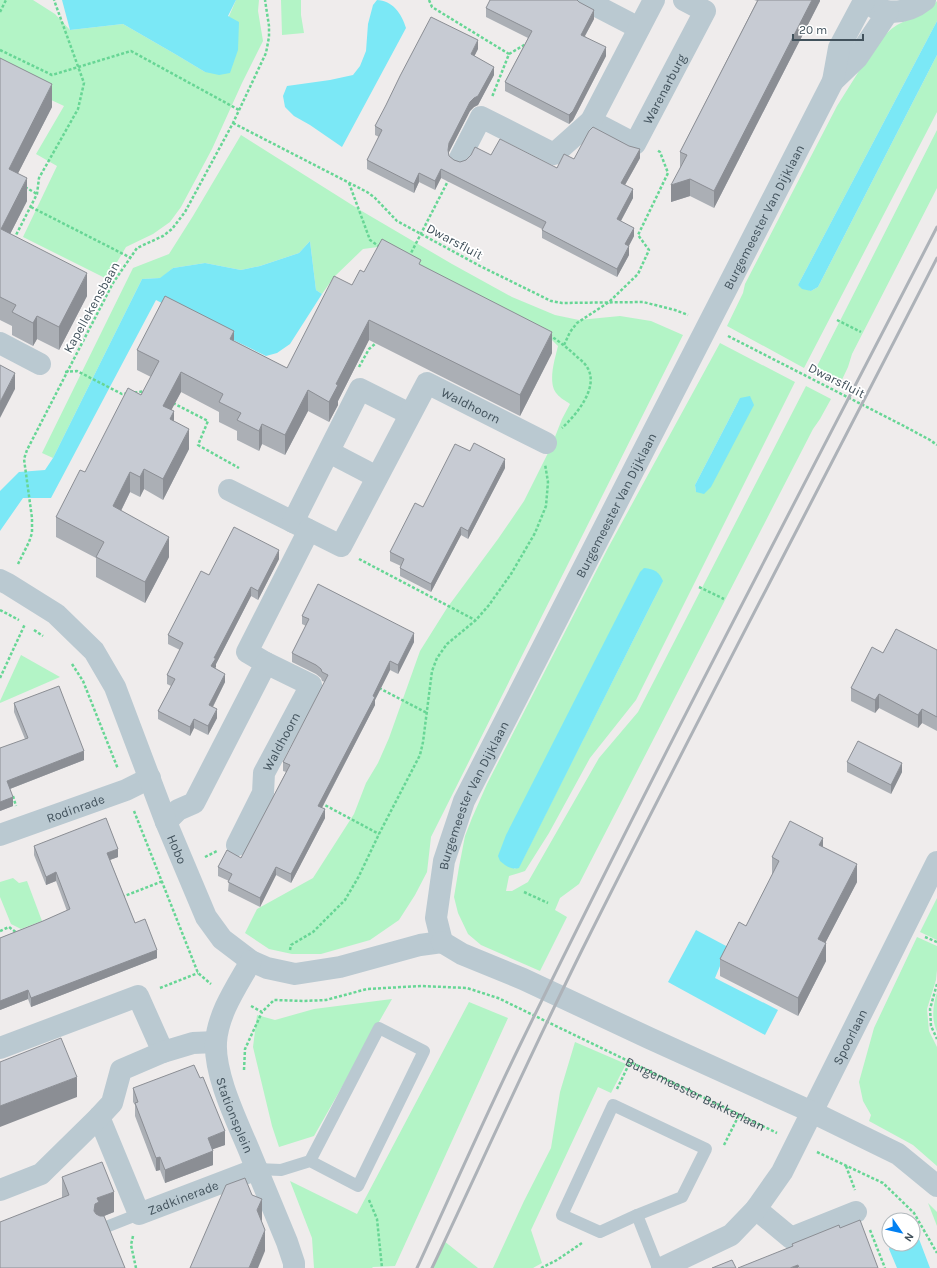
<svg xmlns="http://www.w3.org/2000/svg" width="937" height="1268" viewBox="0 0 937 1268" font-family="Karla,sans-serif">
<style>
.green{fill:#b3f4c6;fill-rule:evenodd}
.water{fill:#7be8f6}
.lines{fill:none;stroke-linecap:round;stroke-linejoin:round}
.path{stroke:#67d695;stroke-width:2.5;stroke-dasharray:3 2;stroke-linecap:butt}
.service{stroke:#bac9d1;stroke-width:12}
.minor{stroke:#bac9d1;stroke-width:22}
.tertiary{stroke:#bac9d1;stroke-width:22}
.rail{stroke:#adb2b8;stroke-width:3}
.wall{fill:#abafb5}
.shaded-wall{fill:#8b8e94}
.building{fill:#c7cbd3;stroke:#8b8e94}
.labels{text-anchor:middle;stroke-width:3.5;stroke-linejoin:round;paint-order:stroke}
.street-label{font-size:13px;fill:#42525c;stroke:#fff}
</style>
<rect width="100%" height="100%" fill="#efecec"/>
<!-- green -->
<g class="green">
<path d="M0 0H33L55 14 70 30 123 24 175 54 205 72 236 0H259L258 11 263 41 242 83 212 149 181 207 170 222 153 234 126 247 107 279 23 237 57 166 36 154 64 106 0 76Z"/>
<path d="M281 0H301V15L304 33 282 35Z"/>
<path d="M937 1V21L798 285 811 291 818 287 937 55V112L804 368 727 326 743 293 745 284 837 106 876 44C883 37 889 30 897 25 914 16 924 17 937 1Z"/>
<path d="M937 130V188L852 354 848 367 839 386 813 374Z"/>
<path d="M241 135 360 210 452 264 512 297 555 315 579 320 620 316 651 321 683 335 431 837 427 872 415 895 399 920 370 940 321 954H292L269 949 245 933 257 909 313 878 354 814 366 783 378 763 389 738 420 651 447 608 498 539 524 501 551 447 562 419 570 404C566 401 560 398 557 394 547 383 555 359 558 346L552 340 434 280 378 247 363 249 334 277 322 294 316 290 310 241 299 253 260 266 241 270 205 263 173 268 161 278 142 279 53 458 42 453 133 268 169 254 193 216Z"/>
<path d="M720 343 795 382 636 700 590 758 549 833 525 871 519 873 509 876 506 891H512L528 882 599 758 638 712 806 386 831 399 820 419 813 429 579 884 560 898 555 910 567 917 540 971 481 945 468 934 458 913 454 897 459 867 465 836 472 818 487 784 608 548ZM740 398 696 492 695 485ZM663 581 519 867 514 869Z"/>
<path d="M21 655 60 677 0 703V701Z"/>
<path d="M13 878 19 883 27 881 42 921 21 929 11 924 0 897V882Z"/>
<path d="M937 898V940L920 932Z"/>
<path d="M917 937 937 946V970L936 980 927 1009 929 1031 937 1047V1166L913 1145 869 1121 871 1115 863 1101 859 1082 874 1028Z"/>
<path d="M937 992V1032C931 1019 933 1005 937 992Z"/>
<path d="M392 999 314 1136 279 1147 272 1126 253 1047 257 1015 275 1020 314 1009Z"/>
<path d="M469 1002 508 1018 395 1266 373 1267 372 1268H314L312 1238 290 1181 357 1214Z"/>
<path d="M575 1042 626 1064 611 1093 598 1087 531 1230 542 1263 533 1268H493L524 1201 551 1148 560 1092Z"/>
<path d="M928 1203 937 1212V1226Z"/>
<path d="M444 1241 478 1268H431Z"/>
</g>
<!-- water -->
<g class="water">
<path d="M62 0H236L228 16 239 22 238 50 230 73 219 75 205 72 175 54 123 24 70 30Z"/>
<path d="M377 0C392 0 402 14 406 28L342 147 310 125 294 116 285 107 283 96 287 86 330 80 353 75 360 66 366 51 368 24 373 5Z"/>
<path d="M937 21V55L818 287 811 291 802 289 798 285Z"/>
<path d="M310 241 316 290 322 294 290 344 277 353 266 356 223 335 156 300 51 498H23L0 531V491L19 472 45 470 53 458 142 279 160 278 173 268 205 263 241 270 260 266 299 253Z"/>
<path d="M750 396 754 405 711 487 704 494 696 492 695 485 740 398Z"/>
<path d="M644 568C655 569 659 572 663 581L519 868C511 870 506 866 500 861L498 856 506 835 640 572Z"/>
<path d="M696 930 728 947 715 978 778 1010 765 1035 668 982Z"/>
<path d="M913 1236 919 1239 930 1268H897L889 1249 891 1244H913Z"/>
</g>
<g class="lines">
<!-- path -->
<g class="path">
<path d="M429 0 432 7 509 54 492 97"/>
<path d="M0 12 6 0"/>
<path d="M0 50 52 75 131 51 239 110"/>
<path d="M509 54 526 44"/>
<path d="M233 123 367 192 375 198 397 221 480 266 551 301 562 303 643 302 675 310 688 315"/>
<path d="M349 183 370 240 380 247"/>
<path d="M25 187 37 194"/>
<path d="M31 207 131 258"/>
<path d="M14 239 37 194 39 178 78 109 84 83 54 0"/>
<path d="M409 257 449 179"/>
<path d="M837 320 861 332"/>
<path d="M549 335C559 341 565 346 574 354 578 358 584 362 587 367 600 387 576 415 562 428"/>
<path d="M728 336 902 425 930 440 937 445"/>
<path d="M564 345 570 332 577 323 609 302 638 274 649 250 638 235 668 173 660 152 657 150"/>
<path d="M359 367 369 349 376 343 377 340"/>
<path d="M65 372 77 371 122 394 147 391"/>
<path d="M173 403 208 421 198 445 239 468"/>
<path d="M359 559 475 620"/>
<path d="M18 564 29 542 32 533V518L24 459 27 450 113 283 137 248 163 236 172 229 185 212 233 123 266 53 269 37V26L265 0"/>
<path d="M699 587 724 599"/>
<path d="M0 610 19 620"/>
<path d="M34 630 43 636"/>
<path d="M72 664 83 681 118 769"/>
<path d="M0 678 25 624"/>
<path d="M379 688 427 713"/>
<path d="M13 796 16 806"/>
<path d="M321 803 379 834"/>
<path d="M134 811 198 973 211 984"/>
<path d="M205 857 217 851"/>
<path d="M524 892 548 903"/>
<path d="M122 897 163 881"/>
<path d="M0 931 9 927 17 933"/>
<path d="M925 937 937 942"/>
<path d="M290 950 291 945 313 932 345 900 359 876 379 834 420 755 423 742 432 671 437 658 447 644 476 620 489 605 511 574 535 533 546 506 548 482 545 464"/>
<path d="M937 984 930 1009 931 1026 937 1039"/>
<path d="M160 988 198 973"/>
<path id="s1" d="M251 1006 262 1012 274 1000 304 1001 326 1000 367 989 421 986 467 988 498 998 777 1133"/>
<path d="M244 1070 245 1049 262 1012"/>
<path d="M617 1089 630 1062"/>
<path d="M724 1145 739 1115"/>
<path d="M817 1152 883 1183 914 1213 937 1253"/>
<path d="M846 1166 855 1190"/>
<path d="M369 1200 377 1219 382 1268"/>
<path d="M870 1230 885 1268"/>
<path d="M133 1236 131 1245 136 1268"/>
<path d="M541 1268 557 1260 582 1243"/>
</g>
<!-- service -->
<g class="service">
<path d="M613 1105 706 1149 682 1197 637 1215 600 1232 562 1215Z"/>
<path d="M257 1169 281 1170 310 1161 358 1186 424 1051 379 1028 310 1161"/>
<path d="M637 1215 658 1268"/>
<path d="M101 1229 139 1214"/>
</g>
<!-- minor -->
<g class="minor">
<path d="M585 0 639 28"/>
<path id="s2" d="M591 121 635 144 705 11 684 0"/>
<path d="M460 158 481 117 554 154 591 121 654 0"/>
<path d="M0 343 40 364"/>
<path d="M329 452 377 477"/>
<path d="M229 490 307 529"/>
<path d="M293 522 360 389 410 414"/>
<path id="s3" d="M166 822 178 810 194 803 266 663 247 652 309 530 341 546 427 383 546 443"/>
<path id="s4" d="M0 835 126 790 150 778"/>
<path id="s5" d="M237 845 263 793 264 773 311 685 266 663"/>
<path d="M0 1048 138 996 163 1052"/>
<path id="s6" d="M99 1117 139 1214 257 1169"/>
<path d="M0 1190 41 1174 99 1117 112 1103 121 1070 163 1052 193 1043 216 1042"/>
<path d="M756 1209 791 1238 856 1212"/>
<path id="s7" d="M662 1268 731 1235 756 1209 782 1172 937 862"/>
</g>
<!-- tertiary -->
<g class="tertiary">
<path d="M875 8C894 15 910 12 925 0"/>
<path d="M833 81 857 58 888 12"/>
<path id="s8" d="M0 580 8 584 56 614 94 651 115 687 166 822 206 917 222 939 251 961 267 968 295 974 340 967 420 945 442 942"/>
<path id="s9" d="M442 942 436 918 444 861 464 801 833 81 839 48 864 1"/>
<path d="M442 942 462 954 523 979 649 1038 812 1112 898 1154 937 1186"/>
<path id="s10" d="M251 961C237 986 218 1013 216 1042 214 1076 238 1123 251 1155 263 1184 275 1213 287 1242L294 1263V1268"/>
</g>
<!-- rail -->
<g class="rail">
<path d="M417 1268C451 1194 484 1119 520 1045 654 770 797 499 937 227"/>
<path d="M432 1268C482 1162 530 1055 582 950 698 718 819 489 937 258"/>
</g>
</g>
<!-- wall -->
<g class="wall">
<path d="M754 0H820V1L714 208 690 196 671 202 680 168V152L757 1Z"/>
<path d="M486 8 594 19 585 36 606 56 573 120 569 124 505 91V82L528 38 486 17Z"/>
<path d="M478 49 474 56 494 75 478 105 474 107 470 111 449 152V156L454 160 460 162 491 155 557 168 574 159 640 158 625 185 633 198 621 221 634 236 629 246V255L617 277 542 238V229L441 178 435 190 419 182 414 193 367 169V160L379 137 375 135V126Z"/>
<path d="M0 58 52 107 18 173 27 201 10 234 87 296 59 350 37 339 33 346 12 335V326L0 320Z"/>
<path d="M421 265 552 353 520 416 369 340 338 401V405L329 422 308 411 285 455 262 444 259 451 237 440V431L219 422V412L181 392 171 410 174 421 189 449 163 500 144 489 140 497 130 492 121 511 169 557 145 603 96 577V558L56 537V517L85 472 141 395 151 377 137 370V350L234 341 287 368 352 285 364 272Z"/>
<path d="M505 468 468 539 461 535 431 592 400 576V568L401 566 390 561V552L423 507Z"/>
<path d="M279 559 258 600 251 596 216 664 215 668 225 682 213 707 217 718 208 735 194 728 190 736 158 719V711L171 686 167 684V675L180 650 168 644V635L209 575Z"/>
<path d="M302 616 414 642 398 674 390 670 375 700V705L322 808 325 818 291 883 276 875 260 907 228 891 229 881 218 876V867L241 858 286 772 283 771V762L325 682 322 681 321 678 316 674 292 662V653L306 626 302 624Z"/>
<path d="M937 650V731L922 723 918 728 879 708 875 713 851 701V688L883 653Z"/>
<path d="M14 703 84 760 10 789 13 806 0 811 25 739 14 712Z"/>
<path d="M847 762 902 772 891 794 847 772Z"/>
<path d="M34 846 118 857 110 860 135 923 157 958 31 1007 28 999 0 1010V938L43 921 67 911 56 881 46 885 34 855Z"/>
<path d="M823 847 857 882 825 943 826 961 798 1016 720 976V959L746 926 772 875V857Z"/>
<path d="M133 1088 225 1145 212 1149 213 1165 165 1183 160 1170 156 1171 135 1116V1105L133 1102Z"/>
<path d="M62 1177 114 1212 104 1216 62 1198Z"/>
</g>
<!-- shaded-wall -->
<g class="shaded-wall">
<path d="M812 0H820V1L714 208V191Z"/>
<path d="M594 10V19L581 43V35Z"/>
<path d="M478 40V49L471 63V54Z"/>
<path d="M606 47V56L573 120 569 124V115Z"/>
<path d="M494 67V75L478 105 474 107 470 111 449 152 448 159V150L449 143 470 102Z"/>
<path d="M52 84V107L9 191V169Z"/>
<path d="M640 149V158L621 192V183Z"/>
<path d="M441 169V178L435 190V181Z"/>
<path d="M419 173V182L414 193V184Z"/>
<path d="M27 178V201L1 252V229Z"/>
<path d="M690 179V196L671 202V185Z"/>
<path d="M633 189V198L617 228V219Z"/>
<path d="M634 228V236L625 253V244Z"/>
<path d="M629 246V255L617 277V269Z"/>
<path d="M87 273V296L59 350V327Z"/>
<path d="M37 316V339L33 346V323Z"/>
<path d="M369 320V340L338 401V405L329 422V402L336 384Z"/>
<path d="M234 331V351L230 339Z"/>
<path d="M552 332V353L520 416V395Z"/>
<path d="M181 372V392L163 426V406Z"/>
<path d="M15 373V389L0 418V402Z"/>
<path d="M308 390V411L285 455V435Z"/>
<path d="M174 411V432L170 419Z"/>
<path d="M262 424V444L259 451V431Z"/>
<path d="M189 429V449L163 500V479Z"/>
<path d="M505 459V468L468 539V531Z"/>
<path d="M144 469V489L140 497V477Z"/>
<path d="M130 472V492L113 527V506Z"/>
<path d="M461 527V535L431 592V584Z"/>
<path d="M169 537V557L145 603V582Z"/>
<path d="M279 550V559L258 600V591Z"/>
<path d="M251 587V596L216 664V667L211 675V666L214 658Z"/>
<path d="M414 633V642L398 674V665Z"/>
<path d="M390 661V670L375 700V705L318 815V806Z"/>
<path d="M225 674V682L209 714V705Z"/>
<path d="M879 694V708L875 713V700Z"/>
<path d="M217 709V718L208 735V726Z"/>
<path d="M922 709V723L918 728V715Z"/>
<path d="M194 719V728L190 736V727Z"/>
<path d="M84 751V760L7 790V781Z"/>
<path d="M902 763V772L891 794V785Z"/>
<path d="M13 797V806L0 811V802Z"/>
<path d="M325 809V818L291 883V874Z"/>
<path d="M823 838V855L819 845Z"/>
<path d="M118 849V857L107 861V853Z"/>
<path d="M857 864V882L818 957V939Z"/>
<path d="M276 867V875L260 907V898Z"/>
<path d="M56 872V881L46 885V877Z"/>
<path d="M826 943V961L798 1016V998Z"/>
<path d="M157 950V958L31 1007V998Z"/>
<path d="M28 990V999L0 1010V1001Z"/>
<path d="M77 1077V1097L0 1127V1106Z"/>
<path d="M225 1131V1145L208 1151V1138Z"/>
<path d="M213 1151V1165L165 1183V1170Z"/>
<path d="M160 1157V1170L156 1171V1158Z"/>
<path d="M114 1192V1212L99 1218 94 1211 95 1204 97 1198Z"/>
<path d="M262 1199V1220L257 1230V1210Z"/>
<path d="M265 1230V1251L258 1268H249Z"/>
<path d="M798 1265V1268H790Z"/>
</g>
<!-- building -->
<g class="building">
<path d="M490 0H577L579 2 594 10 581 35 606 47 573 111 569 115 505 82 532 31 486 8Z"/>
<path d="M758 0H812L714 191 690 179 671 185 687 155 680 152Z"/>
<path d="M431 17 478 40 471 54 494 67 478 96 474 98 470 102 449 143 448 150 449 156 454 160 460 162 466 160 471 155 475 147 491 155 500 139 557 168 564 154 574 159 589 131 593 127 629 146 640 149 621 183 633 189 617 219 634 228 625 244 629 246 617 269 542 230 546 222 441 169 435 181 419 173 414 184 367 160 382 130 375 126 386 105 400 76Z"/>
<path d="M0 58 52 84 9 169 27 178 1 229 87 273 59 327 37 316 33 323 12 312 16 305 0 297Z"/>
<path d="M382 239 421 260 419 264 552 332 520 395 369 320 336 384 338 385 329 402 308 390 285 435 262 424 259 431 237 420 241 413 219 402 223 394 181 372 163 406 174 411 170 419 189 429 163 479 144 469 140 477 130 472 113 506 169 537 145 582 96 557 104 542 56 517 80 470 85 472 128 388 141 395 159 361 137 350 165 296 234 331 230 339 287 368 334 276 352 285 360 270 364 272Z"/>
<path d="M0 365 15 373 0 402Z"/>
<path d="M474 443 505 459 468 531 461 527 431 584 400 568 404 559 390 552 415 503 423 507 455 444 470 451Z"/>
<path d="M234 527 279 550 258 591 251 587 214 658H216L211 666 225 674 209 705 217 709 208 726 194 719 190 727 158 711 175 679 167 675 183 643 168 635 201 571 209 575Z"/>
<path d="M318 584 414 633 398 665 390 661 373 696 375 697 318 806 325 809 291 874 276 867 260 898 228 882 232 874 218 867 227 850 241 858 290 765 283 762 328 675 322 672 321 669 316 665 292 653 309 619 302 616Z"/>
<path d="M896 629 937 650V717L922 709 918 715 879 694 875 700 851 688 872 647 883 653Z"/>
<path d="M59 686 84 751 7 781 13 797 0 802V748L28 738 14 703Z"/>
<path d="M858 741 902 763 891 785 847 762Z"/>
<path d="M106 818 118 849 107 853 135 923 145 919 157 950 31 998 28 990 0 1001V938L43 921 70 909 56 872 46 877 34 846Z"/>
<path d="M790 821 823 838 819 845 857 864 818 939 826 943 798 998 720 959 739 922 746 926 779 861 772 857Z"/>
<path d="M61 1038 77 1077 0 1106V1062Z"/>
<path d="M194 1065 200 1078 203 1077 225 1131 208 1138 213 1151 165 1170 160 1157 156 1158 135 1103 138 1102 133 1088Z"/>
<path d="M102 1162 114 1192 97 1198 99 1202 95 1204 94 1211 96 1214 100 1216H104L125 1268H0V1222L69 1195 62 1177Z"/>
<path d="M245 1178 252 1195 262 1199 257 1210 265 1230 249 1268H190L226 1185Z"/>
<path d="M860 1220 878 1268H799L798 1265 790 1268H738L793 1246 792 1244 839 1225 840 1228Z"/>
<path d="M732 1260 736 1268H712Z"/>
</g>
<g class="labels">
<!-- street labels -->
<g class="street-label">
<text dy="5" stroke="none"><textPath href="#s2" startOffset="112">Warenarburg</textPath></text>
<text dy="5" stroke="none"><textPath href="#s9" startOffset="802">Burgemeester Van Dijklaan</textPath></text>
<text transform="translate(455 241) rotate(28)" y="5">Dwarsfluit</text>
<text transform="translate(91 307) rotate(-61)" y="5">Kapellekensbaan</text>
<text transform="translate(837 380) rotate(27)" y="5">Dwarsfluit</text>
<text dy="5" stroke="none"><textPath href="#s3" startOffset="620">Waldhoorn</textPath></text>
<text dy="5" stroke="none"><textPath href="#s9" startOffset="478">Burgemeester Van Dijklaan</textPath></text>
<text dy="5" stroke="none"><textPath href="#s5" startOffset="114">Waldhoorn</textPath></text>
<text dy="5" stroke="none"><textPath href="#s9" startOffset="154">Burgemeester Van Dijklaan</textPath></text>
<text dy="5" stroke="none"><textPath href="#s4" startOffset="80">Rodinrade</textPath></text>
<text dy="5" stroke="none"><textPath href="#s8" startOffset="334">Hobo</textPath></text>
<text dy="5" stroke="none"><textPath href="#s7" startOffset="309">Spoorlaan</textPath></text>
<text dy="5" stroke="none"><textPath href="#s1" startOffset="476">Burgemeester Bakkerlaan</textPath></text>
<text dy="5" stroke="none"><textPath href="#s10" startOffset="165">Stationsplein</textPath></text>
<text dy="5" stroke="none"><textPath href="#s6" startOffset="152">Zadkinerade</textPath></text>
</g>
</g>
<!-- north arrow -->
<g transform="translate(901 1232) rotate(124)"><circle r="19" fill="#ffffff" stroke="#b3babe"/>
<path d="M0-3L7 15L0 10L-7 15Z" fill="#0381f2"/>
<text y="-6" font-size="11" font-weight="bold" text-anchor="middle" fill="#42525c">N</text>
</g>
<!-- scale -->
<path d="M793 34v6h70v-6" fill="none" stroke="#42525c" stroke-width="2"/>
<text x="799" y="34" font-size="12" fill="#42525c" stroke="#ffffff" stroke-width="3" paint-order="stroke">20 m</text>
</svg>
